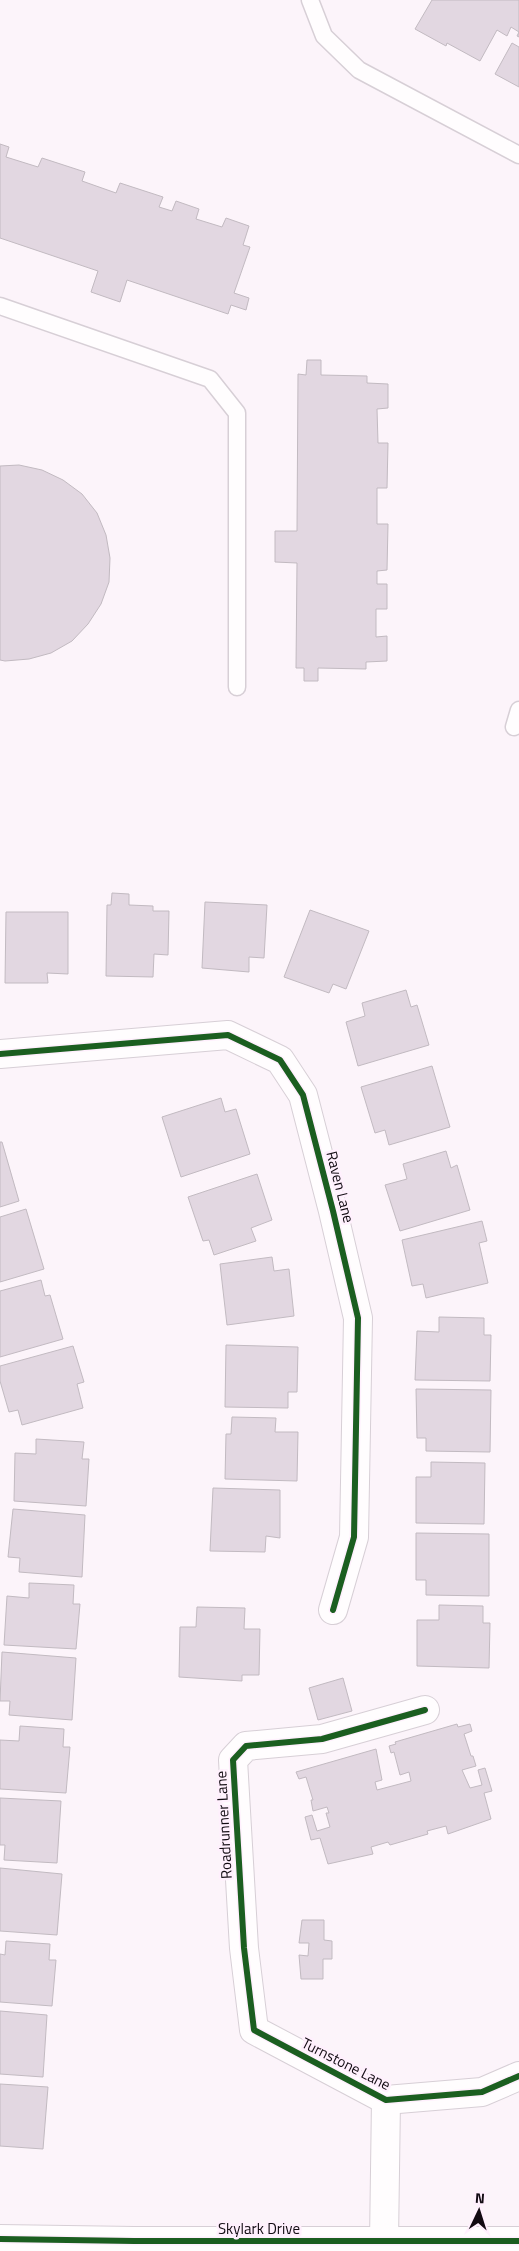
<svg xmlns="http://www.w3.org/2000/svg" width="519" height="2251" viewBox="0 0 519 2251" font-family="'Titillium Web',sans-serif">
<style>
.building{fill:#e2d7e1;stroke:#c2bac1}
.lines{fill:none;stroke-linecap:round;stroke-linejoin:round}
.service-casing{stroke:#d7cfd6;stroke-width:19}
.minor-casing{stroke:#d7cfd6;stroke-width:30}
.service{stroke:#fffdfe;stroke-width:16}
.minor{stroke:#fffdfe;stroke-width:28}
.cycleway-casing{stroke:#fff0fd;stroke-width:9}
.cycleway{stroke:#1b5e20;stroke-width:6}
.labels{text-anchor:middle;stroke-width:5;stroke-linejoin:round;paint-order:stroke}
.street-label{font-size:15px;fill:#120b12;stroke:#fff0fd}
</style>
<rect width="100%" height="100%" fill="#fcf4fa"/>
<!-- building -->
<g class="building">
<path d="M432 0H519V37L517 36 519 32 511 27 507 36 497 30 480 61 447 43 446 46 415 29Z"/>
<path d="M512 43 519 47V87L495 74Z"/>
<path d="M0 144 9 147 6 157 38 167 42 158 85 172 82 181 116 193 120 183 163 197 159 207 172 211 176 201 199 209 196 219 222 227 226 218 249 226 243 245 250 247 234 293 249 298 246 310 231 305 228 314 127 280 120 302 91 292 98 271 0 238Z"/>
<path d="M307 360H321V375L367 376V383L388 384V408L377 409 378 443H388L387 488H377V524H388L387 570 377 571V584H387V609H376V637L387 636V661L366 662V669L318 668V681H304V668H296L297 563 275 562V531H297L298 374 306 375Z"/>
<path d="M19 465 42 470 63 480 82 494 97 513 106 535 110 558 109 582 101 604 88 624 72 641 51 653 29 659 5 661 0 660V466Z"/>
<path d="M112 893 129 894V905L153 906V911H169L168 955 154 954 153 977 106 976 107 905H111Z"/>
<path d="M205 902 267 905 264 958 249 957V972L202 968Z"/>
<path d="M310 910 369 931 346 989 333 984 329 993 284 977Z"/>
<path d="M6 912H68V974L47 973 48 983H5Z"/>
<path d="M406 990 411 1007 417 1005 429 1045 358 1066 346 1022 365 1016 362 1003Z"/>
<path d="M432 1066 450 1127 389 1145 385 1130 375 1133 361 1087Z"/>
<path d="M221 1098 225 1112 236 1109 250 1154 181 1177 162 1117Z"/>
<path d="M0 1142H2L19 1201 0 1207Z"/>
<path d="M446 1151 451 1168 457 1165 470 1210 400 1231 385 1185 407 1179 403 1164Z"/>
<path d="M257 1174 272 1220 251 1228 256 1241 214 1255 209 1240 203 1241 188 1197Z"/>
<path d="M26 1209 44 1269 0 1282V1217Z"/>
<path d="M482 1221 487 1241 479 1243 488 1283 426 1298 423 1284 412 1286 402 1240Z"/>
<path d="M272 1257 274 1271 289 1269 294 1316 227 1325 220 1264Z"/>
<path d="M41 1280 45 1296 50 1295 63 1339 0 1357V1291Z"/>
<path d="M439 1317 484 1318V1335H491L490 1381 415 1380 417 1331 439 1332Z"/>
<path d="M226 1345 298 1347 297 1392H288V1408L225 1407Z"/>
<path d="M73 1346 84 1382 77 1384 83 1408 22 1425 18 1410 9 1412 0 1381V1366Z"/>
<path d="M416 1389 491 1390 490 1452 426 1451V1438H417Z"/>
<path d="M232 1417 276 1418 275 1432H298L297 1481 225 1479 226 1434H231Z"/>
<path d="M36 1439 84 1442 82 1459H89L86 1506 14 1501 15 1453 36 1454Z"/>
<path d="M431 1462 485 1463 484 1524 416 1523V1477H431Z"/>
<path d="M213 1488 280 1490V1538L266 1536 265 1552 210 1551Z"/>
<path d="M13 1509 85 1515 82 1577 19 1572 20 1558 8 1557Z"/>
<path d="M416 1533 489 1534V1596L426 1595V1580H416Z"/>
<path d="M29 1583 74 1585 73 1604H80L76 1649 4 1645 7 1596 29 1598Z"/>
<path d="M439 1605 483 1606V1623H490L489 1668 417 1666V1620H439Z"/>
<path d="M197 1607 245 1608 244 1629H260L259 1675H242V1681L179 1677 180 1627H196Z"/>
<path d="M2 1652 76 1658 72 1720 9 1715 10 1701H0Z"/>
<path d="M343 1678 352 1711 318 1720 309 1688Z"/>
<path d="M457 1724 458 1727 470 1724 472 1731 464 1734 471 1756H473L476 1766 462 1770 470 1788 482 1785 478 1770 485 1768 492 1791 484 1793 491 1819 448 1834 446 1826 427 1831 428 1834 390 1845 388 1842 371 1847 373 1854 328 1864 320 1838 311 1840 305 1817 312 1815 317 1831 330 1827 326 1813H329L327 1807 313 1811 311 1800H313L306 1777 299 1779 296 1772 376 1749 382 1780 375 1782 377 1790 411 1781 409 1772 400 1775 394 1752 391 1753 389 1746 396 1744 395 1742Z"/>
<path d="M20 1726 64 1729 63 1747H70L66 1793 0 1789V1740L19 1741Z"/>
<path d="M0 1798 61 1801 57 1863 4 1860 5 1845H0Z"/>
<path d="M0 1868 62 1874 57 1935 0 1931Z"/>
<path d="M302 1920H324V1940L332 1941V1959H323V1979H301L299 1955 308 1956 309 1943H299Z"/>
<path d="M6 1941 50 1944 49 1960H56L52 2006 0 2002V1954L5 1955Z"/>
<path d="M0 2011 47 2015 43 2077 0 2074Z"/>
<path d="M0 2084 48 2087 43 2149 0 2146Z"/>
</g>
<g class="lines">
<defs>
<g id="service">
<path d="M310 0 324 36 359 70 519 155"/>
<path d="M0 306 210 379 237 413V687"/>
<path d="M514 727 519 710"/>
</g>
<g id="minor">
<path d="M0 1054 228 1035 280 1060 303 1095 333 1211 358 1318 354 1537 333 1610"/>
<path d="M425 1710 322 1739 246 1746 233 1760 244 1948 254 2030 386 2100 482 2092 519 2076"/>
<path d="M0 2239 134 2241H519"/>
<path d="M384 2241 386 2100"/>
</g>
</defs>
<!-- service casing -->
<use href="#service" class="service-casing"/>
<!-- minor casing -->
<use href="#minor" class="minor-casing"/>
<!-- service -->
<use href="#service" class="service"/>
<!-- minor -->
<use href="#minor" class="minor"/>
<defs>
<g id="cycleway">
<path d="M0 1054 228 1035 280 1060 303 1095 333 1211 358 1318 354 1537 333 1610"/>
<path d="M425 1710 322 1739 246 1746 233 1760 244 1948 254 2030 386 2100 482 2092 519 2076"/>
<path d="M0 2239 134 2241H519"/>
</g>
</defs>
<!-- cycleway casing -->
<use href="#cycleway" class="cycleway-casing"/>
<!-- cycleway -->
<use href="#cycleway" class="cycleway"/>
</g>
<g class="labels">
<!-- street labels -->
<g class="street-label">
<text transform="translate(340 1187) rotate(76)" y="5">Raven Lane</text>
<text transform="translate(224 1825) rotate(-93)" y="5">Roadrunner Lane</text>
<text transform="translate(346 2064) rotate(27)" y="5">Turnstone Lane</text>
<text x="259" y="2234">Skylark Drive</text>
</g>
</g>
<!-- north arrow -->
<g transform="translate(479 2211) rotate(4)" stroke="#fff0fd" stroke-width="4" paint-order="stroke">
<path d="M0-4L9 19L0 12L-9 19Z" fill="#120b12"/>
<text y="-8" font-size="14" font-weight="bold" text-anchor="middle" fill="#120b12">N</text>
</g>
</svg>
